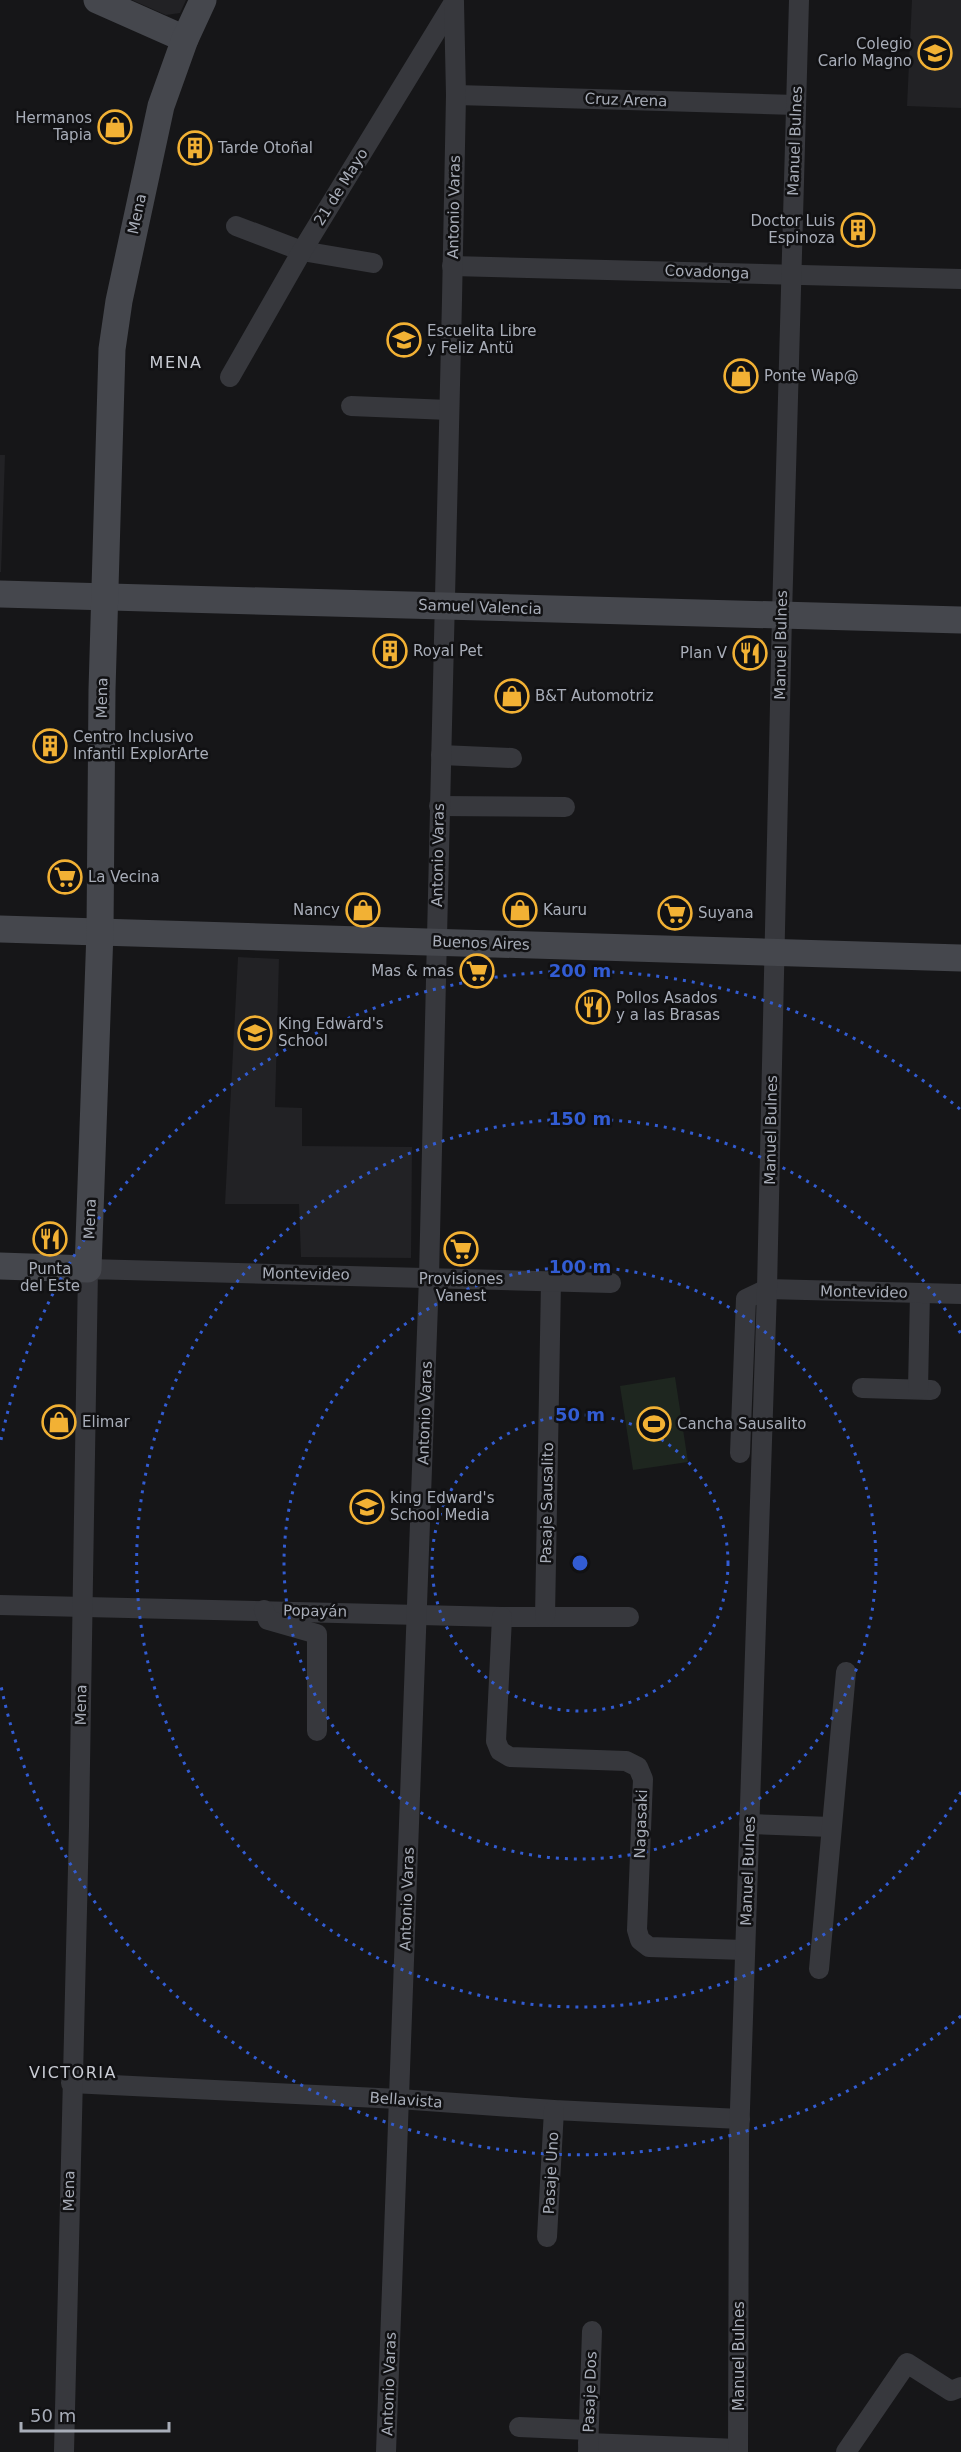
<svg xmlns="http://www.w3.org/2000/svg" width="961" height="2452" viewBox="0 0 961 2452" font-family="'DejaVu Sans',sans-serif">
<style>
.built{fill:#222225}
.garden{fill:#1e261f}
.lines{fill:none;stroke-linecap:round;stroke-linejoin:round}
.street{stroke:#37383d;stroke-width:20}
.secondary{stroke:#45474d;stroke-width:27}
.ring{fill:none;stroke:#325cd3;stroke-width:3;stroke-dasharray:3 6}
.labels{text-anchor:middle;stroke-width:5;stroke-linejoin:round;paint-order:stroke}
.poi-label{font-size:15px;fill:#a8adb8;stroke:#111113;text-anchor:start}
.street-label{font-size:15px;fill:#a8adb8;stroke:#111113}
.neighbourhood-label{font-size:16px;letter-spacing:1.5px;fill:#c9ccd4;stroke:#111113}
.centre{fill:#325cd3;stroke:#111113;stroke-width:3}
.ring-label{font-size:18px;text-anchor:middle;font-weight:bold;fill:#325cd3;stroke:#111113;stroke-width:5;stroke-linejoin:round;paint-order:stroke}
</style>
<rect width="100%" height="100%" fill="#161618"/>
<!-- built -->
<g class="built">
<path d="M132 0H186L180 13 166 15Z"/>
<path d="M912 0H961V108L907 106Z"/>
<path d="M0 455H5L1 572H0Z"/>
<path d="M238 957 279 959 275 1107 302 1108V1146L412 1147 411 1258 301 1257 299 1204H225Z"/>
</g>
<!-- garden -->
<path class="garden" d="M675 1377 688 1462 633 1470 620 1386Z"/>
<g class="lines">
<!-- street -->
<g class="street">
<path d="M456 95 796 105"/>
<path d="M236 226 302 251 373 263"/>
<path d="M452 266 961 279"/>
<path d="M230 377 302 251 454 2"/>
<path d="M351 406 449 410"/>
<path d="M441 755 512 758"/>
<path d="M439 806 565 807"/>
<path d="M862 1388 931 1390"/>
<path d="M918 1389 920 1293"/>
<path d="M740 1453 746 1299 767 1289 961 1294"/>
<path d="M0 1605 502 1617H629"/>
<path d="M264 1610 268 1620 317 1634V1731"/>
<path d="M502 1617 496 1741 500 1751 510 1757 626 1761 638 1767 643 1779 637 1930 640 1940 649 1947 745 1950"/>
<path d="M545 1617 551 1281"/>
<path d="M749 1824 831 1827"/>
<path d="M819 1969 846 1672"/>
<path d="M71 2083 399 2099 554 2110 740 2119"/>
<path d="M547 2237 554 2110"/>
<path d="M519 2427 588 2430"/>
<path d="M588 2443 738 2449"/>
<path d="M64 2452 79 1826 88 1269 611 1283"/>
<path d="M386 2452 429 1277 452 300 456 95 454 3"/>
<path d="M588 2452 592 2331"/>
<path d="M738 2452 739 2139 767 1289 782 615 799 0"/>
<path d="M846 2452 907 2363 951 2391 961 2387"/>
</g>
<!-- secondary -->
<g class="secondary">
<path d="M97 0 185 39"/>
<path d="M0 594 961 620"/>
<path d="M0 929 961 958"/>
<path d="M0 1266 88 1269 100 931 102 690 112 349 119 301 161 106 185 39 203 0"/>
</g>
</g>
<!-- distance rings -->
<g class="ring">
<circle cx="580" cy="1563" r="148"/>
<circle cx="580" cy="1563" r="296"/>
<path d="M961 1792A444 444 0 1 1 961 1334"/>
<path d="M961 2016A592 592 0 0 1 1 1686M1 1440A592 592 0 0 1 961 1110"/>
</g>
<!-- icons -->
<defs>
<symbol id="school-ring" viewBox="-11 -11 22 22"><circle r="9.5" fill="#111113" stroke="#f2b134" stroke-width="1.5"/><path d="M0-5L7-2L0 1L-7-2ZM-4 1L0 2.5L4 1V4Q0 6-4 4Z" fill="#f2b134"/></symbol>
<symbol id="shop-ring" viewBox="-11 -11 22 22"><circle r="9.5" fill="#111113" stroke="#f2b134" stroke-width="1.5"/><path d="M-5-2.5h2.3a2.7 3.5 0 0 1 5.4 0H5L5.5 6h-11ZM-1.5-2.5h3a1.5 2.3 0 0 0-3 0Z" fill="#f2b134"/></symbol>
<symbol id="building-ring" viewBox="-11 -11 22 22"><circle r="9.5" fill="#111113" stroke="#f2b134" stroke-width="1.5"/><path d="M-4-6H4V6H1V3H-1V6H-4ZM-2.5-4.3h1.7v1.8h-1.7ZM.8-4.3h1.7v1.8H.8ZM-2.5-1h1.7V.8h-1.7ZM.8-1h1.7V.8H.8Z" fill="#f2b134"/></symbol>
<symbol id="restaurant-ring" viewBox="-11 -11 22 22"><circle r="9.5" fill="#111113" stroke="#f2b134" stroke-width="1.5"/><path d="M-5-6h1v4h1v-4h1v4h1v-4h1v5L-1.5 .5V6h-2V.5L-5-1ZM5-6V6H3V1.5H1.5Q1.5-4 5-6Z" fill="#f2b134"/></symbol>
<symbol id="supermarket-ring" viewBox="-11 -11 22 22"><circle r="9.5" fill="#111113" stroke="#f2b134" stroke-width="1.5"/><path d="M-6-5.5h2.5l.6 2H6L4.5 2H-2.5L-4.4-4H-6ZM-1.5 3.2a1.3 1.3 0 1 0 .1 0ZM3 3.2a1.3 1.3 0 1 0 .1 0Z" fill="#f2b134"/></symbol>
<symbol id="stadium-ring" viewBox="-11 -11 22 22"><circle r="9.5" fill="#111113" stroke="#f2b134" stroke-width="1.5"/><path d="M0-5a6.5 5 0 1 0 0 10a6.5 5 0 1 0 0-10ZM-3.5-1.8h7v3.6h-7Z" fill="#f2b134"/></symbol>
</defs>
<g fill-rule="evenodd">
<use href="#school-ring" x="916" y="34" width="38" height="38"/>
<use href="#shop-ring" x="96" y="108" width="38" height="38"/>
<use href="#building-ring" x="176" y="129" width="38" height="38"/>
<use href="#building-ring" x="839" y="211" width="38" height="38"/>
<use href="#school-ring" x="385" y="321" width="38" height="38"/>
<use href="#shop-ring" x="722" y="357" width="38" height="38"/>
<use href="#building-ring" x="371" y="632" width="38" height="38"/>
<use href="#restaurant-ring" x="731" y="634" width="38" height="38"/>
<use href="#shop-ring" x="493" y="677" width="38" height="38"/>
<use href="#building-ring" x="31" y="727" width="38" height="38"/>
<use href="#supermarket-ring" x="46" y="858" width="38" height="38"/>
<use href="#shop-ring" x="344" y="891" width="38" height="38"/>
<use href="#shop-ring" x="501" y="891" width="38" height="38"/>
<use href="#supermarket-ring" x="656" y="894" width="38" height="38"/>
<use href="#supermarket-ring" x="458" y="952" width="38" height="38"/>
<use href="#restaurant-ring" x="574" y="988" width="38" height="38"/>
<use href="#school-ring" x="236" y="1014" width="38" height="38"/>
<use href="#restaurant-ring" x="31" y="1220" width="38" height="38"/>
<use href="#supermarket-ring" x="442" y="1230" width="38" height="38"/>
<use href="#shop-ring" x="40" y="1403" width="38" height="38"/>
<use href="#stadium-ring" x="635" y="1405" width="38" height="38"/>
<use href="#school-ring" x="348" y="1488" width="38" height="38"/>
</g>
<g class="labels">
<!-- poi labels -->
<g class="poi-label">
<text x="912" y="49" text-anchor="end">Colegio<tspan x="912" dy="17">Carlo Magno</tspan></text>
<text x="92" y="123" text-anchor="end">Hermanos<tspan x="92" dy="17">Tapia</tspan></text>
<text x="218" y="153">Tarde Otoñal</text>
<text x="835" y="226" text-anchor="end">Doctor Luis<tspan x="835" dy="17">Espinoza</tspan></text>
<text x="427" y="336">Escuelita Libre<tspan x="427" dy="17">y Feliz Antü</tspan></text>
<text x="764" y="381">Ponte Wap@</text>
<text x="413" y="656">Royal Pet</text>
<text x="727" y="658" text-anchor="end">Plan V</text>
<text x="535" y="701">B&amp;T Automotriz</text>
<text x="73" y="742">Centro Inclusivo<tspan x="73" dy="17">Infantil ExplorArte</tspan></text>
<text x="88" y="882">La Vecina</text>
<text x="340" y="915" text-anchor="end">Nancy</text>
<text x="543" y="915">Kauru</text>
<text x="698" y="918">Suyana</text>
<text x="454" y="976" text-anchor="end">Mas &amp; mas</text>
<text x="616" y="1003">Pollos Asados<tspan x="616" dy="17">y a las Brasas</tspan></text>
<text x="278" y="1029">King Edward's<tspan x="278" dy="17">School</tspan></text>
<text x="50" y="1274" text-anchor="middle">Punta<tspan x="50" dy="17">del Este</tspan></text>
<text x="461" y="1284" text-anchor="middle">Provisiones<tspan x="461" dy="17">Vanest</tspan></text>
<text x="82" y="1427">Elimar</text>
<text x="677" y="1429">Cancha Sausalito</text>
<text x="390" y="1503">king Edward's<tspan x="390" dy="17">School Media</tspan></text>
</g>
<!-- street labels -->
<g class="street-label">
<text transform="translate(626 100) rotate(2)" y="5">Cruz Arena</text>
<text transform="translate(795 141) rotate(-88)" y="5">Manuel Bulnes</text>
<text transform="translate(341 187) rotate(-58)" y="5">21 de Mayo</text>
<text transform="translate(454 207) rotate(-89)" y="5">Antonio Varas</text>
<text transform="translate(137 214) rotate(-78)" y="5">Mena</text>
<text transform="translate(707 272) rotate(2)" y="5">Covadonga</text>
<text transform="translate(480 607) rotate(2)" y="5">Samuel Valencia</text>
<text transform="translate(781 645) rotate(-89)" y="5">Manuel Bulnes</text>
<text transform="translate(102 698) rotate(-89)" y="5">Mena</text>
<text transform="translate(438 855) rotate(-89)" y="5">Antonio Varas</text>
<text transform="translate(481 943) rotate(2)" y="5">Buenos Aires</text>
<text transform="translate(771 1130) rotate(-89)" y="5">Manuel Bulnes</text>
<text transform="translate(90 1219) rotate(-88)" y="5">Mena</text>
<text transform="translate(306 1274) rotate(1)" y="5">Montevideo</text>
<text transform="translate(864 1292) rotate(1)" y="5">Montevideo</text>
<text transform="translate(425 1413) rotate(-88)" y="5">Antonio Varas</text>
<text transform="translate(547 1503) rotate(-89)" y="5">Pasaje Sausalito</text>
<text transform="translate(315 1611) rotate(1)" y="5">Popayán</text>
<text transform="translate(81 1705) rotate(-89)" y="5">Mena</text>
<text transform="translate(641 1824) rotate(-88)" y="5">Nagasaki</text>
<text transform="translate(748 1871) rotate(-88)" y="5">Manuel Bulnes</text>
<text transform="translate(407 1899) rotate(-88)" y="5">Antonio Varas</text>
<text transform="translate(406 2100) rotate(4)" y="5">Bellavista</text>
<text transform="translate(551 2173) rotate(-87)" y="5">Pasaje Uno</text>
<text transform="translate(69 2191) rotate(-89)" y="5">Mena</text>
<text transform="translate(739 2356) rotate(-90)" y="5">Manuel Bulnes</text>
<text transform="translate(389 2384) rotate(-88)" y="5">Antonio Varas</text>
<text transform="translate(590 2392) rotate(-88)" y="5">Pasaje Dos</text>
</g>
<!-- neighbourhood labels -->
<g class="neighbourhood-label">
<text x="176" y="368">MENA</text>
<text x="73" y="2078">VICTORIA</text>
</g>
</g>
<circle cx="580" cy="1563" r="9" class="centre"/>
<g class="ring-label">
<text x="580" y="977">200 m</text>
<text x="580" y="1125">150 m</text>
<text x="580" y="1273">100 m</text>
<text x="580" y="1421">50 m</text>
</g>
<!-- scale -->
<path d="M21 2422v9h148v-9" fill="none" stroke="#a8adb8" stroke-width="3"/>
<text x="30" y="2422" font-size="18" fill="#a8adb8" stroke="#111113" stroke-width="4.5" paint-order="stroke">50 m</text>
</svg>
